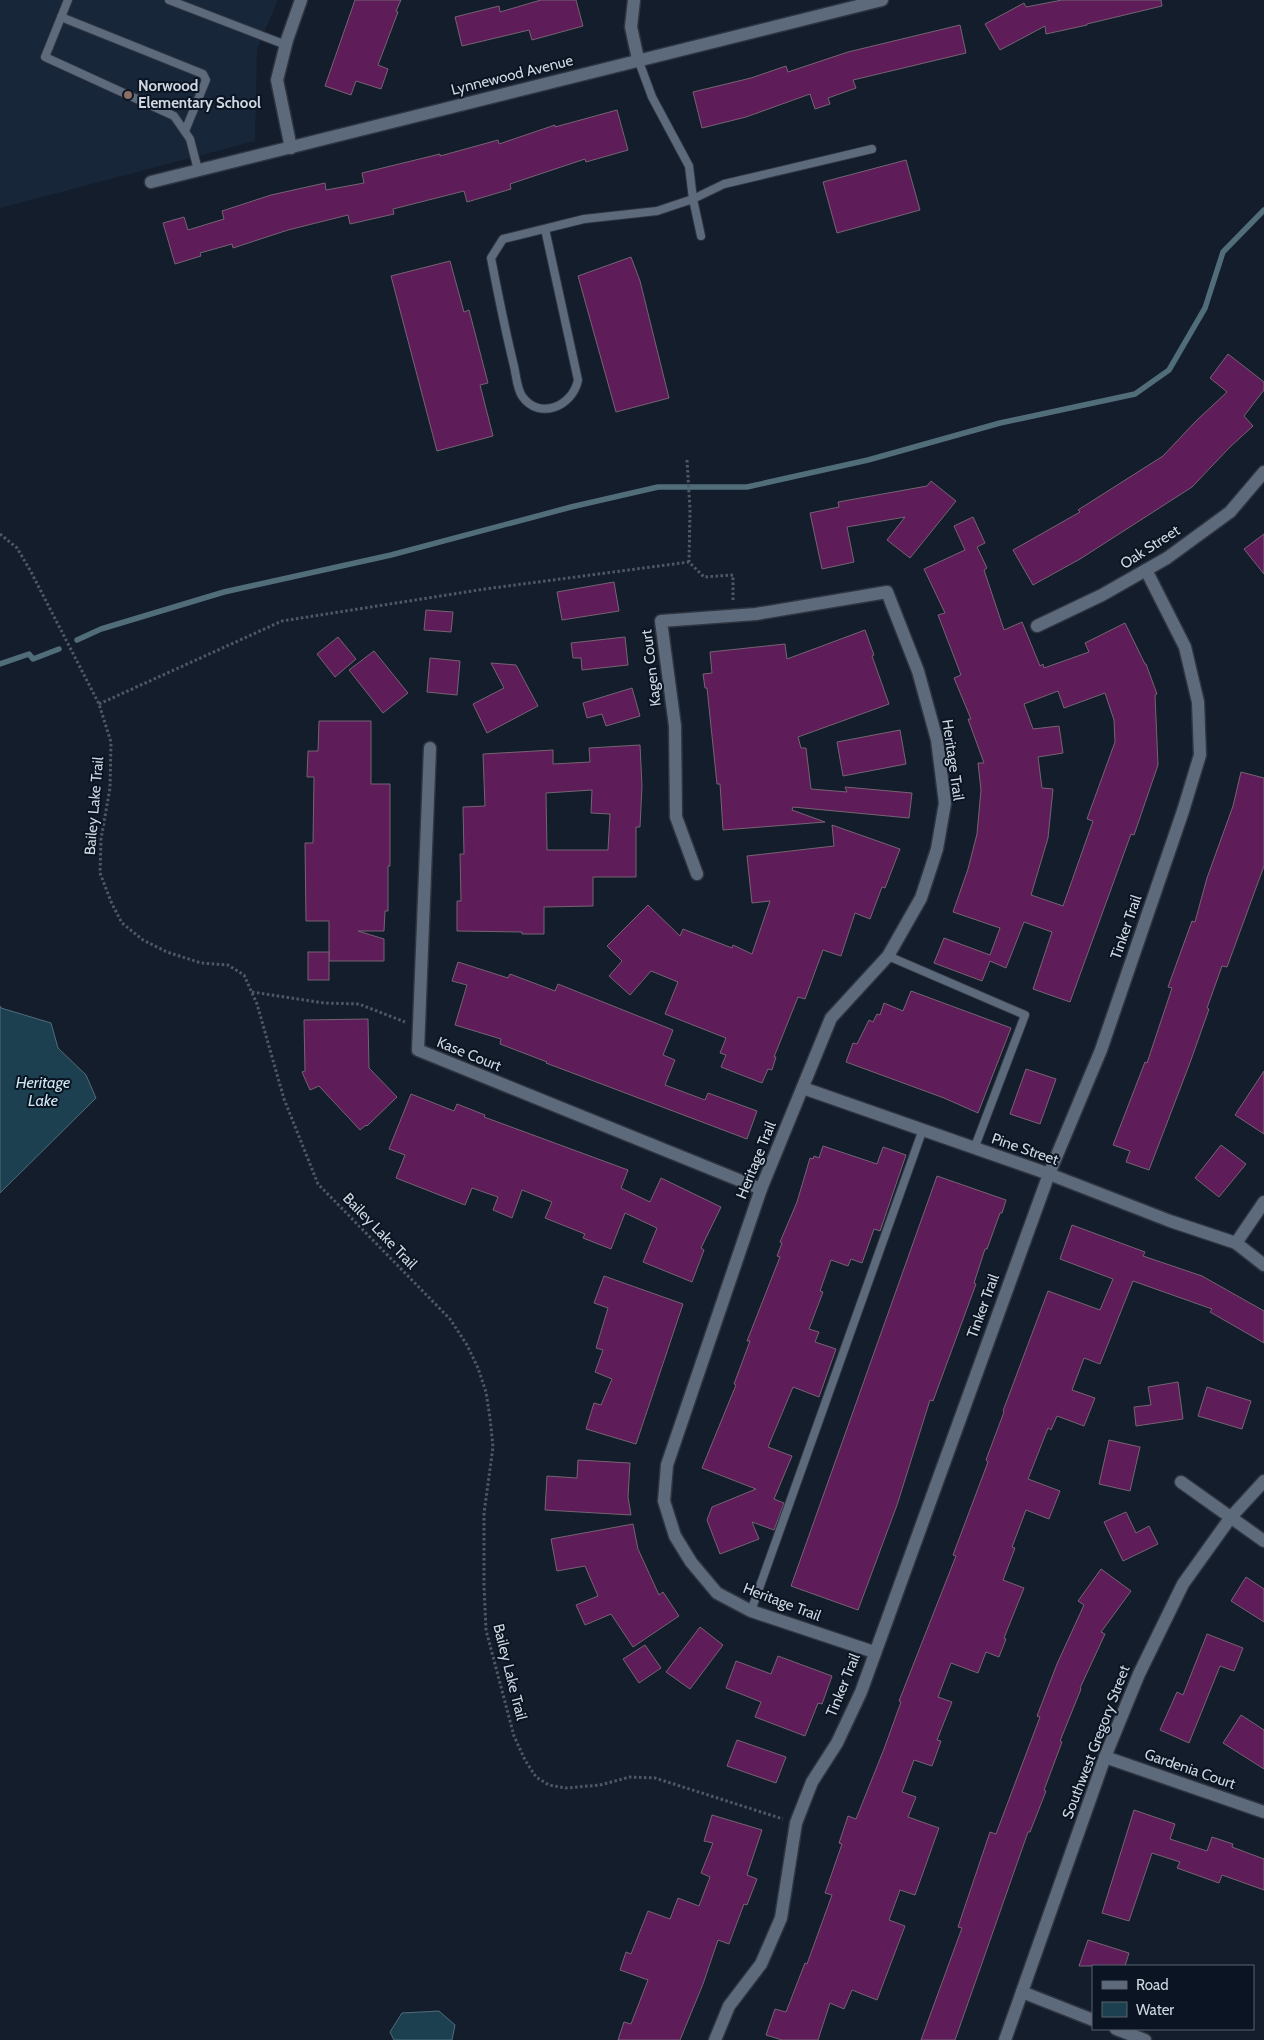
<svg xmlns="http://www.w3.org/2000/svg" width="1264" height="2040" viewBox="0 0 1264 2040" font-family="Cabin,sans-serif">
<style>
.built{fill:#172639}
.water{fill:#1c404f;stroke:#516d7a}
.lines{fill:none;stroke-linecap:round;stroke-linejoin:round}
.stream{stroke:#516d7a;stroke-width:5.5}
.building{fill:#5e1d58;stroke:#756372;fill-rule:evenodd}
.service-casing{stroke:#2f3540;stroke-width:10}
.minor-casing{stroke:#2f3540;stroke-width:15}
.path{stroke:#4f5865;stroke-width:3;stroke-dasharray:2.5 2.5;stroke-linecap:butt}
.service{stroke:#5d6a7c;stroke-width:8}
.minor{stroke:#5d6a7c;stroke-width:12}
.education-dot{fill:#8d6e63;stroke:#0a1422;stroke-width:2}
.labels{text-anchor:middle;stroke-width:4;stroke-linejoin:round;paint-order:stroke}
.street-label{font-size:15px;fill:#ced6e0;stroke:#0a1422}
.poi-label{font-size:15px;font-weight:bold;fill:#ced6e0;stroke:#0a1422;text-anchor:start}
.water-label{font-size:16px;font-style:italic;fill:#cee7f2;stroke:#0a1422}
</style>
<rect width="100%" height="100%" fill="#131d2c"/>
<!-- built -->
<path class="built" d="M0 0H278L257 49 255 141 0 208Z"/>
<!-- water -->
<g class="water">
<path d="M0 1006 1 1008 51 1023 58 1048 86 1075 96 1098 0 1193Z"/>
<path d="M439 2011 455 2025 452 2040H394L390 2032 402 2013Z"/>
</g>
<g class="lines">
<!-- stream -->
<g class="stream">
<path d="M77 640 101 629 224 592 391 555 571 507 658 487H747L868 460 1000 423 1135 394 1169 370 1205 308 1223 252 1264 210"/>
<path d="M0 664 29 654 33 659 59 649"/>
</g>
</g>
<!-- building -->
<g class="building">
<path d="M355 0H401L396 11 398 12 378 65 388 69 381 89 356 81 351 95 325 86Z"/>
<path d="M541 0H576L583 26 532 40 529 30 462 46 455 17 499 6 500 12Z"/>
<path d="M1062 0H1161L1162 6 1087 24V25L1046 34 1045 26 1000 50 985 24 1024 3 1026 7Z"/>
<path d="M960 25 966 53 853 80 856 88 828 98 830 104 815 109 810 94 746 117 702 128 693 92 751 78 786 66 788 72 848 52Z"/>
<path d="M617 110 628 150 586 162 585 159 510 184 511 189 467 202 464 191 393 209 394 214 350 224 348 215 288 230 233 248 232 244 200 253 201 256 175 264 163 223 184 217 188 230 224 219 222 211 271 195 325 183 326 190 364 183 362 173 440 154V156L498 140 499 144 555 125V127Z"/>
<path d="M906 160 920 210 837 233 823 182Z"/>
<path d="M631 257 640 281 669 398 616 412 578 276Z"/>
<path d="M450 261 464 312 469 310 488 383 480 385 493 436 437 451 391 276Z"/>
<path d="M1228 354 1264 382V390L1244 416 1253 426 1230 447 1192 487 1080 559 1033 585 1013 550 1080 512 1078 510 1163 456 1195 422 1227 392 1210 378Z"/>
<path d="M931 481 956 501 910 558 887 540 905 517 847 527 854 562 822 569 810 513 839 507 838 502 927 486Z"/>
<path d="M973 517 985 543 977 547 987 568 984 570 1004 630 1022 622 1040 666 1043 664 1044 668 1089 652 1085 643 1125 623 1145 664H1146L1157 694 1155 695 1158 765 1134 835 1131 834 1070 1002 1033 989 1052 932 1024 922 1006 968 990 961 982 981 934 963 944 938 990 955 1000 928 953 912 968 869 977 834 981 790 978 763H984L968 719H971L954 678 961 675 938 615 945 613 924 569 965 550 954 526ZM1058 691 1064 708 1105 693 1114 720 1115 742 1087 819 1093 821 1063 906 1031 895 1048 838 1053 789 1042 788 1038 757 1063 753 1059 726 1033 729 1024 704Z"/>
<path d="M1264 534V574L1244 549Z"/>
<path d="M614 582 619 611 562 620 557 592Z"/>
<path d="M426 610 453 612 451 632 424 630Z"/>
<path d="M865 630 874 655 872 656 889 704 798 737 801 748H806L811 789 847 792 845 787 912 793 909 818 793 807 792 810 825 822 723 830 720 784H717L707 688H705L703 674 712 673 710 652 785 644 787 659Z"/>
<path d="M338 637 356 659 335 677 317 654Z"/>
<path d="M625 637 628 665 582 670 581 658H573L571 643Z"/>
<path d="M374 651 408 693 383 713 349 670Z"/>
<path d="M430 658 460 661 457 695 427 692Z"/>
<path d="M491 663 516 665 538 706 487 733 473 704 504 688Z"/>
<path d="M632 688 640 716 606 726 602 714 587 718 583 703Z"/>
<path d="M319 721H371V784H390V866H388V911H385L384 931H358L384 939V961H329V921H306L305 843H313L314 777H307L308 751H318Z"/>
<path d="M900 730 906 764 843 776 837 742Z"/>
<path d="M640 745 642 786 640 827H636V877H593V906L544 907V934H522V932L457 931V901H461L460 854H464L463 807 485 806 483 754 553 750V764L590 762 589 748ZM592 790 591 813 610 814 608 850H547L546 793Z"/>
<path d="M1241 772 1264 778V866L1227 967 1222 966 1207 1008 1209 1009 1191 1060 1149 1170 1126 1162 1130 1151 1113 1145 1145 1062 1147 1063 1172 988 1168 987 1192 921 1195 922 1207 878 1233 806Z"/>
<path d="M832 825 900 849 885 888 882 887 870 919 855 913 841 956 823 950 805 999 798 997 774 1057H776L772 1070 768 1069 762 1083 721 1067 726 1055 720 1053 726 1038 665 1014 678 982 651 971 630 995 609 976 622 961 607 946 648 905 680 936 683 929 732 948 733 945 752 954 770 901 752 903 747 856 834 846Z"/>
<rect x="308" y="952" width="21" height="28"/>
<path d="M458 962 508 978 510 974 555 991 558 984 673 1030 663 1055 675 1060 665 1085 705 1100 708 1093 757 1111 747 1139 546 1063 547 1062 500 1044 501 1039 455 1025 467 985 452 981Z"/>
<path d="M911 991 1011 1028 978 1113 944 1098 846 1062 853 1043 857 1044 869 1020 873 1022 877 1014 880 1015 884 1003 903 1011Z"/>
<path d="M368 1019 369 1068 397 1097 367 1126 366 1125 360 1130 319 1086 310 1090 302 1072 305 1071 304 1020Z"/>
<path d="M1026 1069 1056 1079 1040 1124 1010 1114Z"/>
<path d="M1264 1071V1134L1235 1115Z"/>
<path d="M411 1094 454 1111 457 1104 485 1115 484 1117 628 1170 621 1188 650 1202 661 1178 721 1207 701 1248 704 1250 692 1282 643 1262 657 1228 625 1213 611 1249 583 1238 585 1234 545 1218 552 1202 522 1190 512 1218 493 1210 498 1197 472 1188 465 1205 396 1178 405 1155 389 1149Z"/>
<path d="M1221 1145 1246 1164 1219 1197 1195 1178Z"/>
<path d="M823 1146 877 1164 883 1147 906 1155 880 1231 874 1229 862 1263 851 1259 848 1266 831 1260 820 1291 823 1292 809 1329 819 1332 815 1342 836 1349 819 1397 793 1387 768 1447 792 1456 774 1499 784 1503 774 1530 752 1522 759 1539 720 1554 707 1520 712 1507 756 1489 702 1468 736 1385 734 1384 750 1341H747L780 1257 777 1256 782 1243 780 1242 797 1202 810 1158 813 1159 814 1156 819 1158Z"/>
<path d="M937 1176 1006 1200 1002 1213H1000L987 1249H985L974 1283 976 1284 933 1401 930 1400 897 1505 858 1610 791 1586Z"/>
<path d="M1072 1225 1145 1252 1143 1256 1202 1276 1264 1311V1343L1210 1312 1212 1309 1133 1281 1100 1364 1084 1358 1072 1390 1095 1398 1084 1426 1057 1416 1051 1430 1048 1428 1028 1479 1060 1491 1049 1519 1026 1510 1012 1547 1015 1548 1003 1580 1024 1588 1004 1638 1006 1639 999 1657 986 1652 978 1673 951 1663 938 1697 952 1702 937 1740 941 1741 932 1766 914 1760 902 1792 916 1797 908 1817 939 1828 915 1895 900 1890 889 1920 905 1926 877 2000 852 1990 844 2009 830 2003 818 2040H782L766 2035 775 2009 786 2012 805 1963 807 1964 832 1895 825 1893 842 1844 839 1843 848 1816 856 1819 884 1749 901 1702 899 1701 956 1556 953 1555 988 1462 986 1460 1004 1412 1003 1411 1048 1291 1100 1310 1113 1279 1060 1259Z"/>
<path d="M604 1276 683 1304 636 1444 586 1429 594 1403 601 1405 612 1379 595 1372 603 1350 596 1348 608 1308 594 1303Z"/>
<path d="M1178 1382 1183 1419 1136 1426 1134 1407 1151 1405 1148 1387Z"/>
<path d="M1207 1387 1251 1401 1242 1429 1198 1416Z"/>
<path d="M1109 1440 1140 1447 1130 1491 1099 1484Z"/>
<path d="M578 1460 630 1463 628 1497 631 1515 545 1510 547 1476 577 1478Z"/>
<path d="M1126 1512 1136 1533 1149 1526 1158 1544 1123 1561 1104 1522Z"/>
<path d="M633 1524 638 1549 659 1595 663 1592 679 1616 633 1647 611 1614 585 1625 576 1605 598 1596 585 1566 557 1571 551 1539Z"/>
<path d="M1101 1569 1131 1591 1101 1632 1105 1634 1080 1688 1081 1689 1060 1741 1062 1742 1044 1790 1046 1791 1030 1832H1028L955 2040H921L962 1928 958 1927 990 1832 996 1834 1040 1717 1037 1716 1057 1664 1084 1605 1078 1601Z"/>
<path d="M1246 1577 1264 1589V1622L1231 1601Z"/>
<path d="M700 1627 723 1645 690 1689 666 1672Z"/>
<path d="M1207 1634 1243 1648 1234 1671 1220 1666 1189 1743 1160 1730 1177 1692 1183 1695Z"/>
<path d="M645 1645 661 1668 639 1683 623 1659Z"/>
<path d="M778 1656 832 1676 822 1704 818 1703 805 1736 755 1717 761 1702 726 1688 736 1661 771 1674Z"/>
<path d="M1241 1715 1264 1730V1769L1223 1743Z"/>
<path d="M737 1740 786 1757 776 1783 727 1766Z"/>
<path d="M1134 1810 1175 1824 1170 1839 1207 1851 1212 1837 1233 1844 1232 1847 1264 1859V1890L1222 1875 1219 1883 1177 1868 1180 1862 1152 1853 1129 1921 1102 1913Z"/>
<path d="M712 1815 762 1830 747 1875 757 1879 747 1905 744 1904 729 1944 718 1940 703 1984 680 2040H618L624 2022 631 2024 648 1980 620 1970 626 1952 631 1954 648 1911 670 1919 678 1898 699 1906 710 1877 701 1873 713 1843 704 1841Z"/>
<path d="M1088 1940 1129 1953 1125 1966H1079Z"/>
</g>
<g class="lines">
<defs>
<g id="service">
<path d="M68 0 45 57 174 116 190 139 198 170"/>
<path d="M169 0 286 45"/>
<path d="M61 17 203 74 206 80 185 131"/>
<path d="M545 229 578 380C573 406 539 421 522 396 517 389 516 375 514 366 505 330 498 294 491 258L503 239 584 219 657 211 693 199 689 166 652 97 638 59"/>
<path d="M701 236 693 199 724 184 872 149"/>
<path d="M888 956 1025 1015 974 1149"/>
<path d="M751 1611 923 1129"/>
</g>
<g id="minor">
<path d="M634 0 631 27 638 59"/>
<path d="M291 148 277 80 287 40 301 0"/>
<path d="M151 182 882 0"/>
<path d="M1037 626 1102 595 1167 558 1230 512 1264 472"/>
<path d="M430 748 418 1050 761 1189"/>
<path d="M697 874 676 817 675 726 661 621 756 614 887 592 918 671 937 740 945 803 937 849 921 898 888 956 831 1018 761 1189 667 1465 664 1501 675 1536 691 1562 717 1593 751 1611 874 1652"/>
<path d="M803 1088 1049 1174 1170 1221 1236 1243 1264 1265"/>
<path d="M1236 1243 1264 1202"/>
<path d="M1181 1482 1264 1541"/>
<path d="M1105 1757 1264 1812"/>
<path d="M1022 1992 1093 2020"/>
<path d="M1116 2029 1145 2040"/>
<path d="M715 2040 729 2006 761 1964 781 1918 796 1823 812 1782 837 1743 861 1692 1049 1174 1101 1050 1183 811 1200 755 1198 702 1185 647 1146 570"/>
<path d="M1005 2040 1105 1757 1139 1674 1183 1584 1231 1517 1264 1481"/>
</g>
</defs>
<!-- service casing -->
<use href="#service" class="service-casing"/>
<!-- minor casing -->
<use href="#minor" class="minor-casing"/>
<!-- path -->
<g class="path">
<path d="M687 460 690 509 689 562"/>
<path d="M0 534 17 548 30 570 99 704 111 742 110 788 101 839 100 873 112 904 122 923 143 940 167 952 201 963 228 965 244 975 257 1004 284 1099 318 1184 450 1319 467 1345 478 1368 486 1392 490 1418 493 1447 484 1513V1586L486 1630 514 1736 525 1760 536 1777 549 1785 566 1788 600 1785 630 1777 655 1778 783 1819"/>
<path d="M99 704 282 621 485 589 689 562 704 577 733 575V600"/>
<path d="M252 992 324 1003 359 1004 405 1022"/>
</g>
<!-- service -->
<use href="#service" class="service"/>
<!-- minor -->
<use href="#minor" class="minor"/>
</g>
<!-- markers -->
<circle class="education-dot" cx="128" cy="95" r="5"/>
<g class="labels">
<!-- street labels -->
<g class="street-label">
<text transform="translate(512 75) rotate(-14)" y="5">Lynnewood Avenue</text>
<text transform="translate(1150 547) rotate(-33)" y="5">Oak Street</text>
<text transform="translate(651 668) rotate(-97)" y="5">Kagen Court</text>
<text transform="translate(953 760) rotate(82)" y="5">Heritage Trail</text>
<text transform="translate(94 806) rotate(-85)" y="5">Bailey Lake Trail</text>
<text transform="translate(1126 927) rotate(-71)" y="5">Tinker Trail</text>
<text transform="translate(469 1054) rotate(22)" y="5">Kase Court</text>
<text transform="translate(1025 1149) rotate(19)" y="5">Pine Street</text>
<text transform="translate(756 1160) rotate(-68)" y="5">Heritage Trail</text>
<text transform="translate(380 1231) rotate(46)" y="5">Bailey Lake Trail</text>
<text transform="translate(983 1306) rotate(-70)" y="5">Tinker Trail</text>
<text transform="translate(782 1602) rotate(21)" y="5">Heritage Trail</text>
<text transform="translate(510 1672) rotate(76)" y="5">Bailey Lake Trail</text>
<text transform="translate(843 1685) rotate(-68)" y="5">Tinker Trail</text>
<text transform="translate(1096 1742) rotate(-69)" y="5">Southwest Gregory Street</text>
<text transform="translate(1190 1769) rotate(19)" y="5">Gardenia Court</text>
</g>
<!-- poi labels -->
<g class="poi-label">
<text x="138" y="91">Norwood<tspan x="138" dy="17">Elementary School</tspan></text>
</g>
<!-- water labels -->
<g class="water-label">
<text x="43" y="1088">Heritage<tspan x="43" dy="18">Lake</tspan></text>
</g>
</g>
<!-- legend -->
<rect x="1092" y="1965" width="162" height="65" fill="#0a1422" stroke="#58626e"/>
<rect x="1102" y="1981" width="25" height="8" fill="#5d6a7c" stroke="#58626e"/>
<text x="1136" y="1990" font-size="15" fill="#ced6e0">Road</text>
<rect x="1102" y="2002" width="25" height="15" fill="#1c404f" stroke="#58626e"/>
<text x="1136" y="2015" font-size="15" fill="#ced6e0">Water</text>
</svg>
